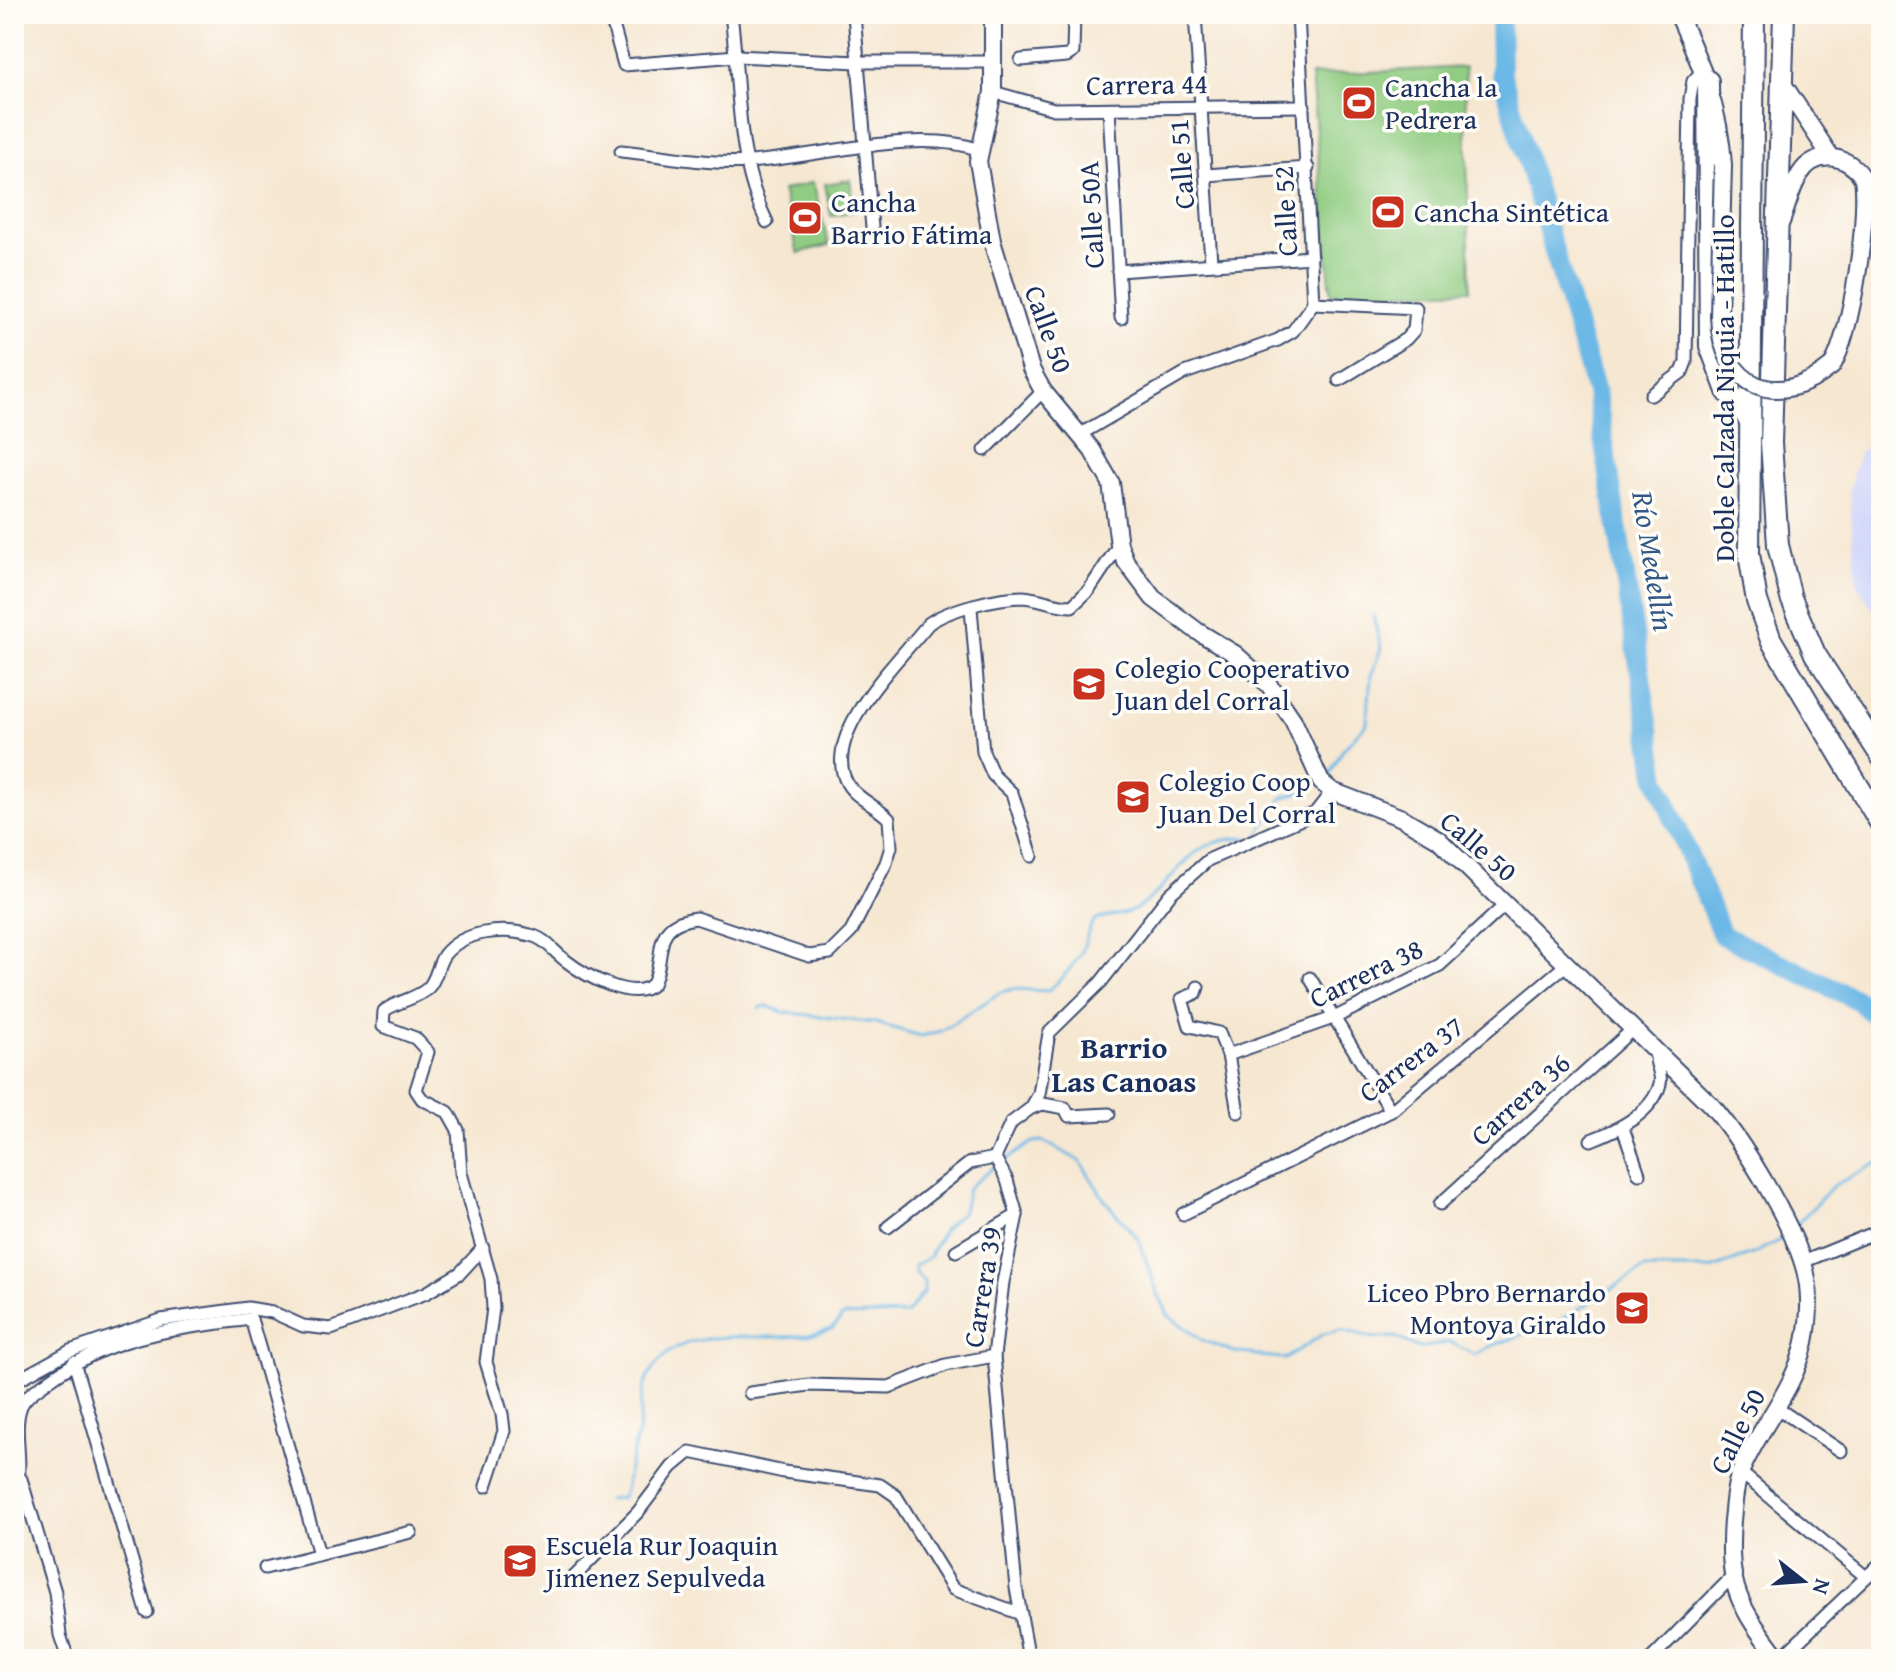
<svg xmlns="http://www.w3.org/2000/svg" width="1895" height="1673" viewBox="0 0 1895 1673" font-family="'Gentium Book Plus',serif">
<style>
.built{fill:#d4d8f9}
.green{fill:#90cc81;stroke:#567e70;stroke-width:2}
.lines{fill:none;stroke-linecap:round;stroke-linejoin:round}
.stream{stroke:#6cb8e6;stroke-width:3}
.river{stroke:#6cb8e6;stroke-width:20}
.street-casing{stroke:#3c4b6f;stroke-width:15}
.secondary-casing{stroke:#3c4b6f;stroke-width:20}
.highway-casing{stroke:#3c4b6f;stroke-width:24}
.street{stroke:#fff;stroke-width:11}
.secondary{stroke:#fff;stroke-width:16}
.highway{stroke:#fff;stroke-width:20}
.secondary-bridge-casing{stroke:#3c4b6f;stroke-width:20;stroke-linecap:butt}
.secondary-bridge{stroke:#fff;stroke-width:16}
.labels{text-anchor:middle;stroke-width:7;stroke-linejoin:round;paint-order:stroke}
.street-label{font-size:28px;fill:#1b2f5e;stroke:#fdfcf7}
.poi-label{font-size:28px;fill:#1b2f5e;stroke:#fdfcf7;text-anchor:start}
.water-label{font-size:30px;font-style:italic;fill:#335887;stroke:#fdfcf7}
.neighbourhood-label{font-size:30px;font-weight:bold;fill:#1b2f5e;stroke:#fdfcf7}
</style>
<rect width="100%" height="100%" fill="#fdfcf7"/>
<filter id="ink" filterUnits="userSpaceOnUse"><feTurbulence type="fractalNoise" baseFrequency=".0125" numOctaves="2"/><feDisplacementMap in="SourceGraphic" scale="16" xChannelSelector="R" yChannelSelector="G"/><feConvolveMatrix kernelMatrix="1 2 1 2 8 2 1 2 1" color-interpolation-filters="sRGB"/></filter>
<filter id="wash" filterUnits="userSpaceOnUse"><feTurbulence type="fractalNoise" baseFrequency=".006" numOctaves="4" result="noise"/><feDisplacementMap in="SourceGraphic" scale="32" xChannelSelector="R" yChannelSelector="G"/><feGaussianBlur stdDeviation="1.8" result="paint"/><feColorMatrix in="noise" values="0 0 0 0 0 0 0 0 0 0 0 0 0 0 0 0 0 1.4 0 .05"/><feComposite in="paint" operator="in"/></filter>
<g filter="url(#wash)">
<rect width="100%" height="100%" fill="#f6e7d1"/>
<!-- built -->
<path class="built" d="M1881 442V622L1857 585 1849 490 1859 452Z"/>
<!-- green -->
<g class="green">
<path d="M1465 67 1470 290 1331 295 1311 75Z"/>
<path d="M850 180 855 211 831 216 825 184Z"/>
<path d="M813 182 829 245 798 253 782 191Z"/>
</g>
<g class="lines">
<!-- stream -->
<g class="stream">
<path d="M1327 779 1342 751 1367 723 1371 676 1381 648 1373 615"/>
<path d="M1258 834 1282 798 1312 787"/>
<path d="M759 1008 767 1006 783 1012 876 1023 921 1036 941 1031 1001 992 1014 989 1048 991C1062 979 1070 970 1080 955 1086 945 1087 927 1095 921 1104 914 1123 917 1136 909 1181 880 1183 838 1247 838"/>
<path d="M1002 1162 1033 1142 1043 1141 1080 1161 1106 1202 1139 1240 1157 1292 1169 1316 1202 1340 1234 1352 1285 1359 1323 1334 1341 1330 1375 1338 1395 1337 1420 1348 1450 1342 1475 1355 1489 1347 1559 1321 1644 1269H1711L1755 1253 1785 1237"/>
<path d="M1796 1225 1833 1186 1881 1161"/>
<path d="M608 1500 622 1497 626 1486C628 1464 636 1446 639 1426 641 1416 640 1405 642 1395 664 1304 773 1354 831 1329 837 1326 838 1320 843 1316L906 1314 924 1292V1281L915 1273 914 1266 929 1257 944 1229 963 1211 968 1188 993 1168"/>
</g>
<!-- river -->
<path class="river" d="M1500 14 1501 72 1596 392 1657 779 1722 935 1859 1001 1881 1022"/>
</g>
</g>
<g filter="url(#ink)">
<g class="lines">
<defs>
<g id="street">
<path d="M610 14 624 65 737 56 857 62H990"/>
<path d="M731 14C740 83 735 159 767 222"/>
<path d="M854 14 872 228"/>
<path d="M1195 14 1211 262"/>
<path d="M1298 14 1313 303"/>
<path d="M1021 60 1067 56 1073 52 1074 14"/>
<path d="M993 92 1054 109 1304 106"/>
<path d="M1109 109 1121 318"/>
<path d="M621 151C662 155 708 165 749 162 813 158 920 127 979 150"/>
<path d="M1206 175 1308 168"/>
<path d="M1118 271 1311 257"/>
<path d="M1313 303 1416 308 1414 330 1406 339 1339 380"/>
<path d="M1651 395 1682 372 1686 362 1690 99 1693 81 1704 69"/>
<path d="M1079 435 1185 373 1278 340 1293 331 1313 303"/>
<path d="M985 450 1043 391"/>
<path d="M971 608 983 752 993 775 1012 793 1032 856"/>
<path d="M1310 978 1391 1111"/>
<path d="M1198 987 1196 993 1182 999 1190 1026 1219 1033 1228 1055 1238 1112"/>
<path d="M1228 1055 1336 1017 1440 965 1506 904"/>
<path d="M1031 1108 1043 1104 1065 1108 1069 1116 1109 1114"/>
<path d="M1623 1128 1639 1174"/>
<path d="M1591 1140C1617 1130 1652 1114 1660 1084 1663 1072 1653 1064 1657 1052"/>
<path d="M1440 1204 1633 1029"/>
<path d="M1183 1214 1391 1111 1567 964"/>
<path d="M888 1227 970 1163 995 1158"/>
<path d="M956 1251 1017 1215"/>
<path d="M1803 1262 1881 1230"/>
<path d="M74 1362 147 1612"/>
<path d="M14 1382 70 1351 161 1320 248 1308 272 1312 303 1326 331 1329 426 1293 460 1273 483 1248"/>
<path d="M750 1393 809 1385 889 1387 946 1365 994 1356"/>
<path d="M1777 1408 1841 1451"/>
<path d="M1740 1472 1866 1577"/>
<path d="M21 1479 55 1592 60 1635 68 1659"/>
<path d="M486 1486 504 1431 502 1414 486 1362 493 1308 491 1279 461 1173 458 1130 448 1112 422 1099 416 1090 428 1052 415 1038 383 1026 384 1011C397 1001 417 999 428 988 437 979 437 965 444 955 463 931 502 927 530 935 545 938 553 951 565 960 584 975 633 1003 653 984 667 955 649 924 696 918L809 956 830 953 851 932 886 863 891 847 889 819C877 806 855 798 847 783 820 734 900 660 928 624 948 609 998 597 1023 597 1040 598 1055 606 1072 606L1089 590 1119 545"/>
<path d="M14 1496C26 1466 11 1432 21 1406 25 1395 39 1388 48 1381 112 1334 174 1329 251 1319L319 1554"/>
<path d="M265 1568 411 1532"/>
<path d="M573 1578 638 1512 672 1467 690 1452 784 1472 880 1485 896 1496 953 1589 1021 1614"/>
<path d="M1029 1659 1016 1588 994 1356 1003 1282 1017 1215 1007 1180 995 1158 1011 1123 1031 1108 1039 1094 1049 1033 1101 982 1170 894 1208 860 1315 813 1332 791"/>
<path d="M1651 1659 1732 1577"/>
<path d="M1780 1659 1881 1563"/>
</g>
<g id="secondary">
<path d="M993 14V92L978 161 992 241 1031 369 1043 391 1092 450 1111 483 1119 545 1126 562 1153 598 1197 631 1235 654 1269 685 1293 720 1321 782 1332 791 1402 818 1438 839 1711 1105C1742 1140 1789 1218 1803 1263 1811 1287 1810 1317 1805 1342 1794 1391 1759 1427 1740 1473 1734 1488 1734 1504 1732 1520 1727 1589 1739 1606 1779 1659"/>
<path d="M1678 14C1701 64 1720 109 1723 165"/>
<path d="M1783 84 1831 157"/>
<path d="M1781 222C1787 207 1791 188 1800 174 1816 148 1849 155 1863 178 1869 218 1852 331 1832 366"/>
</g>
<g id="highway">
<path d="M1754 14 1749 554 1757 601 1771 640 1881 824"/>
<path d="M1784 14 1771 443 1778 545 1791 598 1815 654 1881 756"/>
<path d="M1708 81 1710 346 1727 391 1748 418"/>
</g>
</defs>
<!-- street casing -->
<use href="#street" class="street-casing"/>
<!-- secondary casing -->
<use href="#secondary" class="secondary-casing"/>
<!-- highway casing -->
<use href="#highway" class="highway-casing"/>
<!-- street -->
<use href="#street" class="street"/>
<!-- secondary -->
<use href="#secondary" class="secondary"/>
<!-- highway -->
<use href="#highway" class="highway"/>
<defs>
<path id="secondary-bridge" d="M1723 165 1719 316C1721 388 1778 411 1832 366"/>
</defs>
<!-- secondary-bridge casing -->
<use href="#secondary-bridge" class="secondary-bridge-casing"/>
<!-- secondary-bridge -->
<use href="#secondary-bridge" class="secondary-bridge"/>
</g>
</g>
<!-- icons -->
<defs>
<symbol id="stadium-square" viewBox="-11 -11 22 22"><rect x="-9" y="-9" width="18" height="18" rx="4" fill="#c8321e" stroke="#fdfcf7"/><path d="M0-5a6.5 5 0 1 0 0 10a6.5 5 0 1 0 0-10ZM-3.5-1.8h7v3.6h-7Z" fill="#fff"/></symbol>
<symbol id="school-square" viewBox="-11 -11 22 22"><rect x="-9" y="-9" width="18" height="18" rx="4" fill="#c8321e" stroke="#fdfcf7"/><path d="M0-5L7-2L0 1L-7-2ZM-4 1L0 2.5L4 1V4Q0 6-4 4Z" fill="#fff"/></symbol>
</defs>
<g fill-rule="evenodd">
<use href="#stadium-square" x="1339" y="83" width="40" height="40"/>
<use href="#stadium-square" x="1368" y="192" width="40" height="40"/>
<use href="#stadium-square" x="785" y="198" width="40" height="40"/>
<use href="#school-square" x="1069" y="664" width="40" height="40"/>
<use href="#school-square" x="1113" y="777" width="40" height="40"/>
<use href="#school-square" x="1612" y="1288" width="40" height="40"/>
<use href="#school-square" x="500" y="1541" width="40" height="40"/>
</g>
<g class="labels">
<!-- street labels -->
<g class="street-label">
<text transform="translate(1147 84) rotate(-1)" y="10">Carrera 44</text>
<text transform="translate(1181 164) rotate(-94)" y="10">Calle 51</text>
<text transform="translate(1285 211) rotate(-93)" y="10">Calle 52</text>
<text transform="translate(1091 215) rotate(-93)" y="10">Calle 50A</text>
<text transform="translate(1049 329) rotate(70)" y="10">Calle 50</text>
<text transform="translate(1724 388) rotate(-90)" y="10">Doble Calzada Niquia - Hatillo</text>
<text transform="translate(1479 846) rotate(41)" y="10">Calle 50</text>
<text transform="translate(1366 973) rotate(-26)" y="10">Carrera 38</text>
<text transform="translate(1411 1059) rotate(-37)" y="10">Carrera 37</text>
<text transform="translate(1520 1099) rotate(-42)" y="10">Carrera 36</text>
<text transform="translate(982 1287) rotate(-81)" y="10">Carrera 39</text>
<text transform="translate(1737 1431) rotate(-64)" y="10">Calle 50</text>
</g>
<!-- poi labels -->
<g class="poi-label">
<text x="1385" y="97">Cancha la<tspan x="1385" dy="32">Pedrera</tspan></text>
<text x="831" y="212">Cancha<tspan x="831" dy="32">Barrio Fátima</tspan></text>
<text x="1414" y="222">Cancha Sintética</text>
<text x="1115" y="678">Colegio Cooperativo<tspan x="1115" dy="32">Juan del Corral</tspan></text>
<text x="1159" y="791">Colegio Coop<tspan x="1159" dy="32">Juan Del Corral</tspan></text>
<text x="1606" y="1302" text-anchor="end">Liceo Pbro Bernardo<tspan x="1606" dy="32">Montoya Giraldo</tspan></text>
<text x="546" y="1555">Escuela Rur Joaquin<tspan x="546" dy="32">Jimenez Sepulveda</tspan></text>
</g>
<!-- water labels -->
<g class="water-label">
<text transform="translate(1653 561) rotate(81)" y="10">Río Medellín</text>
</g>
<!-- neighbourhood labels -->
<g class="neighbourhood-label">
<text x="1124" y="1058">Barrio<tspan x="1124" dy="34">Las Canoas</tspan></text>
</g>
</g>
<!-- margin -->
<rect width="1895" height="1673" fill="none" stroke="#fdfcf7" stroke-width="48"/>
<!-- north arrow -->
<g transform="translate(1803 1581) rotate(107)" stroke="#fdfcf7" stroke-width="6" paint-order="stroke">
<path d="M0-6L14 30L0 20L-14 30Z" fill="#1b2f5e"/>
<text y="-12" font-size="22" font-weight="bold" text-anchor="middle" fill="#1b2f5e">N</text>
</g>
</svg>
